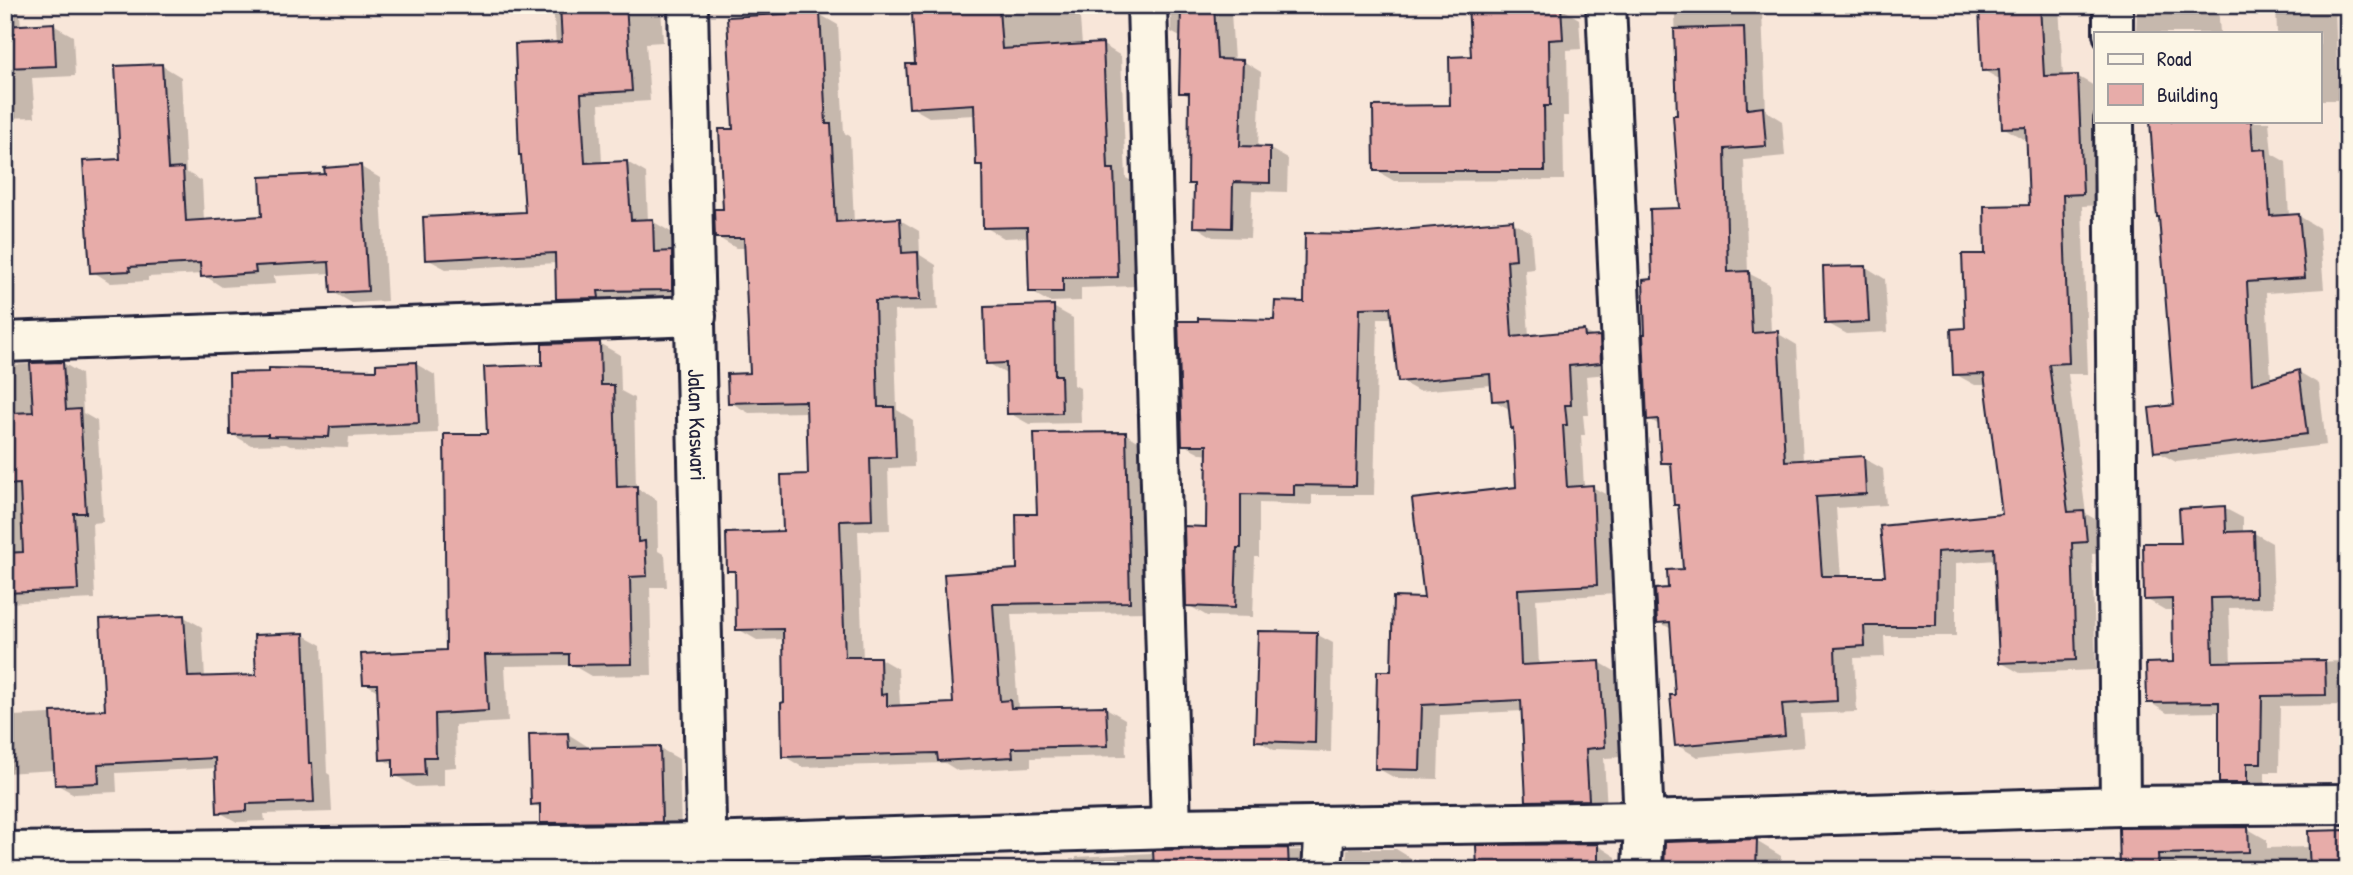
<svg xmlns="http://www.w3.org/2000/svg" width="2353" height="875" viewBox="0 0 2353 875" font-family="'Patrick Hand',sans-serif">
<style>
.shadow{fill:#0003}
.building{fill:#e7aca9;stroke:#22223b;stroke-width:2}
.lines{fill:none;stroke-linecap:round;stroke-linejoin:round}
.minor-casing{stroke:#22223b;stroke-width:44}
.minor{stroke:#fcf5e5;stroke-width:38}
.labels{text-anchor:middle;stroke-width:6;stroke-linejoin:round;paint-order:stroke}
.street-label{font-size:23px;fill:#22223b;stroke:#fcf5e5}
</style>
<rect width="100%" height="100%" fill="#f8e6d9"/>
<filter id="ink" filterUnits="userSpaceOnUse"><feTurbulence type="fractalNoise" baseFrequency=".0143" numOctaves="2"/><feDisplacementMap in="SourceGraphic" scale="14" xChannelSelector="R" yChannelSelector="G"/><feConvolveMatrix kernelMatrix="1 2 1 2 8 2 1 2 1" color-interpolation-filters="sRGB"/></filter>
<g filter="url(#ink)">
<!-- shadow -->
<g class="shadow">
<path d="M5 5H19L21 27 53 25 73 36 75 76 32 78 35 117 5 118Z"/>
<path d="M553 5H661L663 42 646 43 650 101 599 104 602 163 627 162 646 173 648 221H652L671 232 672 253 690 264 691 300 577 309 558 298 557 263 446 269 427 259 527 213 556 44Z"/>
<path d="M914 5H1079L1082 46 1103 45 1121 56 1126 178 1132 181 1136 286 1081 288V301L1049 302 1030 291 1029 237 1004 238 985 227 983 168 978 164 976 115 929 117 911 107 917 66Z"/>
<path d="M1171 5H1326L1231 12 1234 61H1243L1261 72 1258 148 1270 149 1288 159 1287 192 1252 191 1250 238 1213 237 1195 226 1196 186 1189 183 1190 97 1181 92 1182 38 1171 32Z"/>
<path d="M1469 5H1563L1564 10 1579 19 1581 49 1567 50 1568 116H1563L1564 180 1394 181 1375 170 1451 107 1473 58Z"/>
<path d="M1656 5H1782L1783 11 1762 12 1766 111 1782 121 1785 156 1744 160 1748 273 1769 284 1771 333H1777L1797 345 1803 461 1863 458 1883 469 1886 505 1836 508 1841 578H1887L2004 516 1988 385H1975L1955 374 1987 256 2031 206 2028 139H2023L2003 127 2001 80 1983 70 1980 5H2059L2063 77 2077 76 2096 87V121L2102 205 2082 206 2088 374H2068L2086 514 2104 524 2106 553 2092 554 2096 670 2020 673 2000 662 1996 560 1956 563V636H1884L1885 657 1854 658 1857 712 1801 714 1804 747 1697 757 1677 745V696L1672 629 1658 622 1670 590 1685 571 1680 507 1676 504 1673 468 1663 462 1661 426 1649 419 1654 281 1682 210 1675 15Z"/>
<path d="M1897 5H1951L1901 8Z"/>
<path d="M2137 5H2218L2220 33H2136Z"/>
<path d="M2276 5H2335L2338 100H2320V33H2277Z"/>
<path d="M819 14 838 25 844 133 850 136 854 223 900 220 919 231 920 255 936 265 938 310 894 311 897 410 913 420 914 467 888 468 890 530 858 531 863 659 879 658 898 669 900 704 905 707 955 705 946 576 1018 571 1039 515 1126 434 1145 445 1149 612 1011 614 1018 707 1023 710 1106 708 1125 719 1126 756 1031 758V767L958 771 945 763 802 767 784 756 786 704 785 639 757 640 738 629 737 575 729 570 785 533 810 476 808 412 749 413 730 402 751 375 747 248H736L717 237 725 211 735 130Z"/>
<path d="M161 65 181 77 186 172 202 181 204 221 264 218 326 175 361 167 380 178 387 301 352 303 333 292 332 273 274 276 275 284 222 287 202 274 148 277V281L111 283 92 271 122 160Z"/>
<path d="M2152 121 2269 122 2272 154 2286 162 2289 217 2299 216 2319 228 2324 289 2266 293 2271 380 2299 372 2319 384 2326 445 2176 462 2156 451 2176 407Z"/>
<path d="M1512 222 1531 232 1534 269 1525 270 1529 337 1584 332 1618 348 1619 373 1586 376 1589 415H1583L1585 435H1581L1584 487H1592L1611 497 1615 594 1536 599 1539 666 1599 662 1618 673 1623 757 1604 758 1607 810H1546L1528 800 1523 711 1440 715 1438 779 1395 778 1377 768 1393 673 1426 599 1518 489 1515 429 1511 410 1493 400 1492 385 1418 391 1400 381 1393 318H1378L1374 495H1312V505L1259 503V557H1255L1253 617 1207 616 1188 605 1207 528 1209 455 1202 454 1183 444 1276 321 1306 304 1356 236Z"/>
<path d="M1866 267 1885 279 1888 332 1847 334 1827 323Z"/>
<path d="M1053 307 1073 318 1074 385 1080 388 1081 423 1029 424 1009 413 1008 375 988 363Z"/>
<path d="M599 343 620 355 621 391 634 398 636 488 657 500 658 551 665 555 667 587H650L652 675 591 676 572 665 505 666 508 722 455 725 456 767 444 768V786L415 787 395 775V766L382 759 379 692 365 683 448 651 489 436 544 367Z"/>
<path d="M63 363 81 374 83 413 97 421 103 522 92 523 95 599 5 603V365Z"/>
<path d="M416 364 435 375 438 433 349 437 348 448 290 446 286 444 251 445 231 434 378 371Z"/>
<path d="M2224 508 2243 518V533H2254L2272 543 2274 607 2229 608 2231 664 2348 661V705L2280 706 2279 772H2265V793H2239L2221 782V712L2167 713 2149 702 2175 664 2174 610H2165L2146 599 2183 545Z"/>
<path d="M184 617 202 627 205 678 258 676 304 635 322 645 327 773 330 775 332 812 264 814 265 821 237 822 219 812 217 768 116 773 117 792 74 794 56 784V770L5 773V674L11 677 13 716 106 711Z"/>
<path d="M1316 634 1333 643 1331 752 1274 750 1257 740Z"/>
<path d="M568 734 587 746 588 749 659 748 679 759 681 832 562 833 542 822V809L533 804Z"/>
<path d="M2248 829 2267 840V848L2310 847 2345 831 2348 833V870H2256L2255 863 2177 864 2178 870H2121L2120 830Z"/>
<path d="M1756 841 1781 856V870H1665Z"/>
<path d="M1597 845 1616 857 1617 870H1479Z"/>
<path d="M1347 849H1396L1414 860V870H1346Z"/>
<path d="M1301 850 1320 860 1319 870H1010V867L1076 862V857L1172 852Z"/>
<path d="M682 867 687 870 543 869Z"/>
<path d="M917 867 922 870H869V868Z"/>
</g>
<!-- building -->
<g class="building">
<path d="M560 5H626L632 91 581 94 585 163 627 161 631 220 653 219 654 252 672 251V290L598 291 599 298 556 299 555 253 425 260 423 217 525 212 521 155H519L515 44 562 42Z"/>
<path d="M914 5H981V10L999 9 1002 49 1103 43 1108 169H1114L1118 277 1063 278V292H1029L1027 227 983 228 982 165H976L974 104 909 108 906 64H915L912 13H914Z"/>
<path d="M1181 5H1214L1217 59 1243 60 1240 146 1270 147V183L1234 182 1233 185 1232 228 1193 227 1194 184H1188L1189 93H1179Z"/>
<path d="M1468 5H1515L1516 10 1561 6 1563 39 1549 40 1550 106H1544L1545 171H1374L1373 106 1450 105 1449 57 1471 56Z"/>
<path d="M2040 5 2044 76 2078 75 2083 194 2063 195 2069 363 2049 364 2068 512 2084 511 2087 542 2072 543 2076 660 1999 663 1994 548 1937 552 1936 626H1864L1865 646 1835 648 1837 701 1782 704 1785 736 1675 746 1670 695H1675L1670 622 1657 623 1655 589 1668 588 1667 570 1683 569 1678 505H1674L1671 463H1661L1658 419 1647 420 1643 334H1645L1643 280 1652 279 1650 209 1680 208 1673 115H1677L1674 29 1744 27 1747 109 1763 107 1766 146 1725 149 1728 272 1749 271 1752 333 1778 331 1785 461 1864 456 1866 494 1816 497 1822 576H1885L1880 526 2002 514 1984 374 1953 375 1951 329 1965 328 1962 254H1985L1984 206 2029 205 2026 127 2002 128 1999 70 1982 71 1979 8Z"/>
<path d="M820 12 826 124H831L836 222 900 218 902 253 918 252 920 300 875 301 878 407H894L896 457 870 458 872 520 840 521 845 657H880L881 695 887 694V706L953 703 944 574 1017 569 1016 514H1037L1034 433 1126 432 1130 602 993 604 1000 701 1010 700 1011 708 1106 706 1108 746 1012 748 1013 757 938 761 937 753 782 757 781 703 784 702 783 629 736 630 735 571H727L726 533 783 531 781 475 808 474 806 401 728 403 727 374 750 373 744 238H715L714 209H723L719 129H733L727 17Z"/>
<path d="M54 23 56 66 5 68V26Z"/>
<path d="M162 64 168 169 183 168 186 221 262 216 260 177 325 174 324 168 361 165 368 291 331 293 329 262 255 266 256 273 201 277 200 263 129 267 130 271 90 273 83 161 120 159 115 66Z"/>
<path d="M2150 121H2251L2253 150 2266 149 2270 216 2299 214 2305 278 2247 282 2252 384 2299 370 2307 434 2154 452 2149 408 2174 405 2159 217H2157Z"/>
<path d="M1513 220 1516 259 1507 260 1512 337 1584 330 1585 337 1600 336 1601 363 1569 366 1571 405H1565L1567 425H1563L1567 487 1593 485 1597 585 1518 589 1521 665 1600 661 1605 747 1586 749 1589 800 1526 801 1521 700 1422 705 1420 770 1375 769 1377 671H1391L1393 597 1424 598 1412 499 1516 487 1513 428 1511 429 1508 400 1492 401 1490 374 1398 382 1390 307 1360 308 1356 486 1294 485V495L1241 494V548H1237L1235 608 1186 606 1184 526 1206 527 1207 445H1182L1178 321H1198V318L1274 320 1275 301 1304 302 1305 233 1356 234Z"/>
<path d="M1866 266 1869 322 1825 324 1823 267Z"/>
<path d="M1054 305 1055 375H1061L1062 413 1007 414 1006 363 986 364 984 307Z"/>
<path d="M600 342 601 385H614L617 487 637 486 638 542 645 541 647 576 630 577 632 664 569 665V654L485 655 488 711 435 714 436 757H424L425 775 393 776V759L380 760 377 684H363L361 654 446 650 444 434H487L484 367 542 365V344Z"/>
<path d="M63 362 66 410 80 409 86 513H74L78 590 5 593V553L23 552 20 484 5 485V434H13L12 413 33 412 30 363Z"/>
<path d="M416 362 419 423 330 427 329 437 268 436V434L230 435 229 373 269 372V368L376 370V364Z"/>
<path d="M2225 506 2226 532 2254 531 2256 597 2211 598 2213 662 2325 660 2326 695 2262 696 2261 763H2247V783H2219V702L2147 703 2146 663 2173 662 2172 599 2144 600 2143 543H2181L2179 509Z"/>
<path d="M184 615 188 677 256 675 254 635 304 633 309 763H312L314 802 247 804V811L217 813 215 758 98 764 99 783 55 785 51 712 105 710 100 619Z"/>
<path d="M1258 631 1317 632 1315 743 1255 741Z"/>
<path d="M568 733 569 748 660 746 662 822 540 823V804L531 805 529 734Z"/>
<path d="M2248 827 2249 852 2158 854 2159 870H2120L2119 828Z"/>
<path d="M2346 830 2347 870H2310L2308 831Z"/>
<path d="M1757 839 1756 870H1664L1665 842Z"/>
<path d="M1598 844V870H1477L1476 845Z"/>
<path d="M1288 848 1289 870H1154L1153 850Z"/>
<path d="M663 865V870H541V867Z"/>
</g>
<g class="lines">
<defs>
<g id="minor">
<path id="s1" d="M688 5 707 868"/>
<path d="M1147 5 1171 828"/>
<path d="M1606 5 1644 821 1642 870"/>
<path d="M2113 5V33"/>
<path d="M2114 121 2120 806"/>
<path d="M5 342 696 316"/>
<path d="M5 852 706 843 1171 828 1644 821 2120 806 2348 804"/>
<path d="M1322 870 1325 826"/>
</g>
</defs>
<!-- minor casing -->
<use href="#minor" class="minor-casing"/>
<!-- minor -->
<use href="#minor" class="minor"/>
</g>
</g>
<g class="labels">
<!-- street labels -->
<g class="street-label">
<text dy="8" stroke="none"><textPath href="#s1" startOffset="420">Jalan Kaswari</textPath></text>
</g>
</g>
<!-- margin -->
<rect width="2353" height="875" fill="none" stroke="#fcf5e5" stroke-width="28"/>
<rect x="14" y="14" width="2325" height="847" fill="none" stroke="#22223b" stroke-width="2.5" filter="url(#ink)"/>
<!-- legend -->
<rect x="2094" y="32" width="228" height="91" fill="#fcf5e5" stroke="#a5a1a1" stroke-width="2"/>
<rect x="2108" y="54" width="35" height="10" fill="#fcf5e5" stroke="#a5a1a1" stroke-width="2"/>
<text x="2157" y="66" font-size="21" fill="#22223b">Road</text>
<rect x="2108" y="84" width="35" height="21" fill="#e7aca9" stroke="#a5a1a1" stroke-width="2"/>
<text x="2157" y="102" font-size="21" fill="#22223b">Building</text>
</svg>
